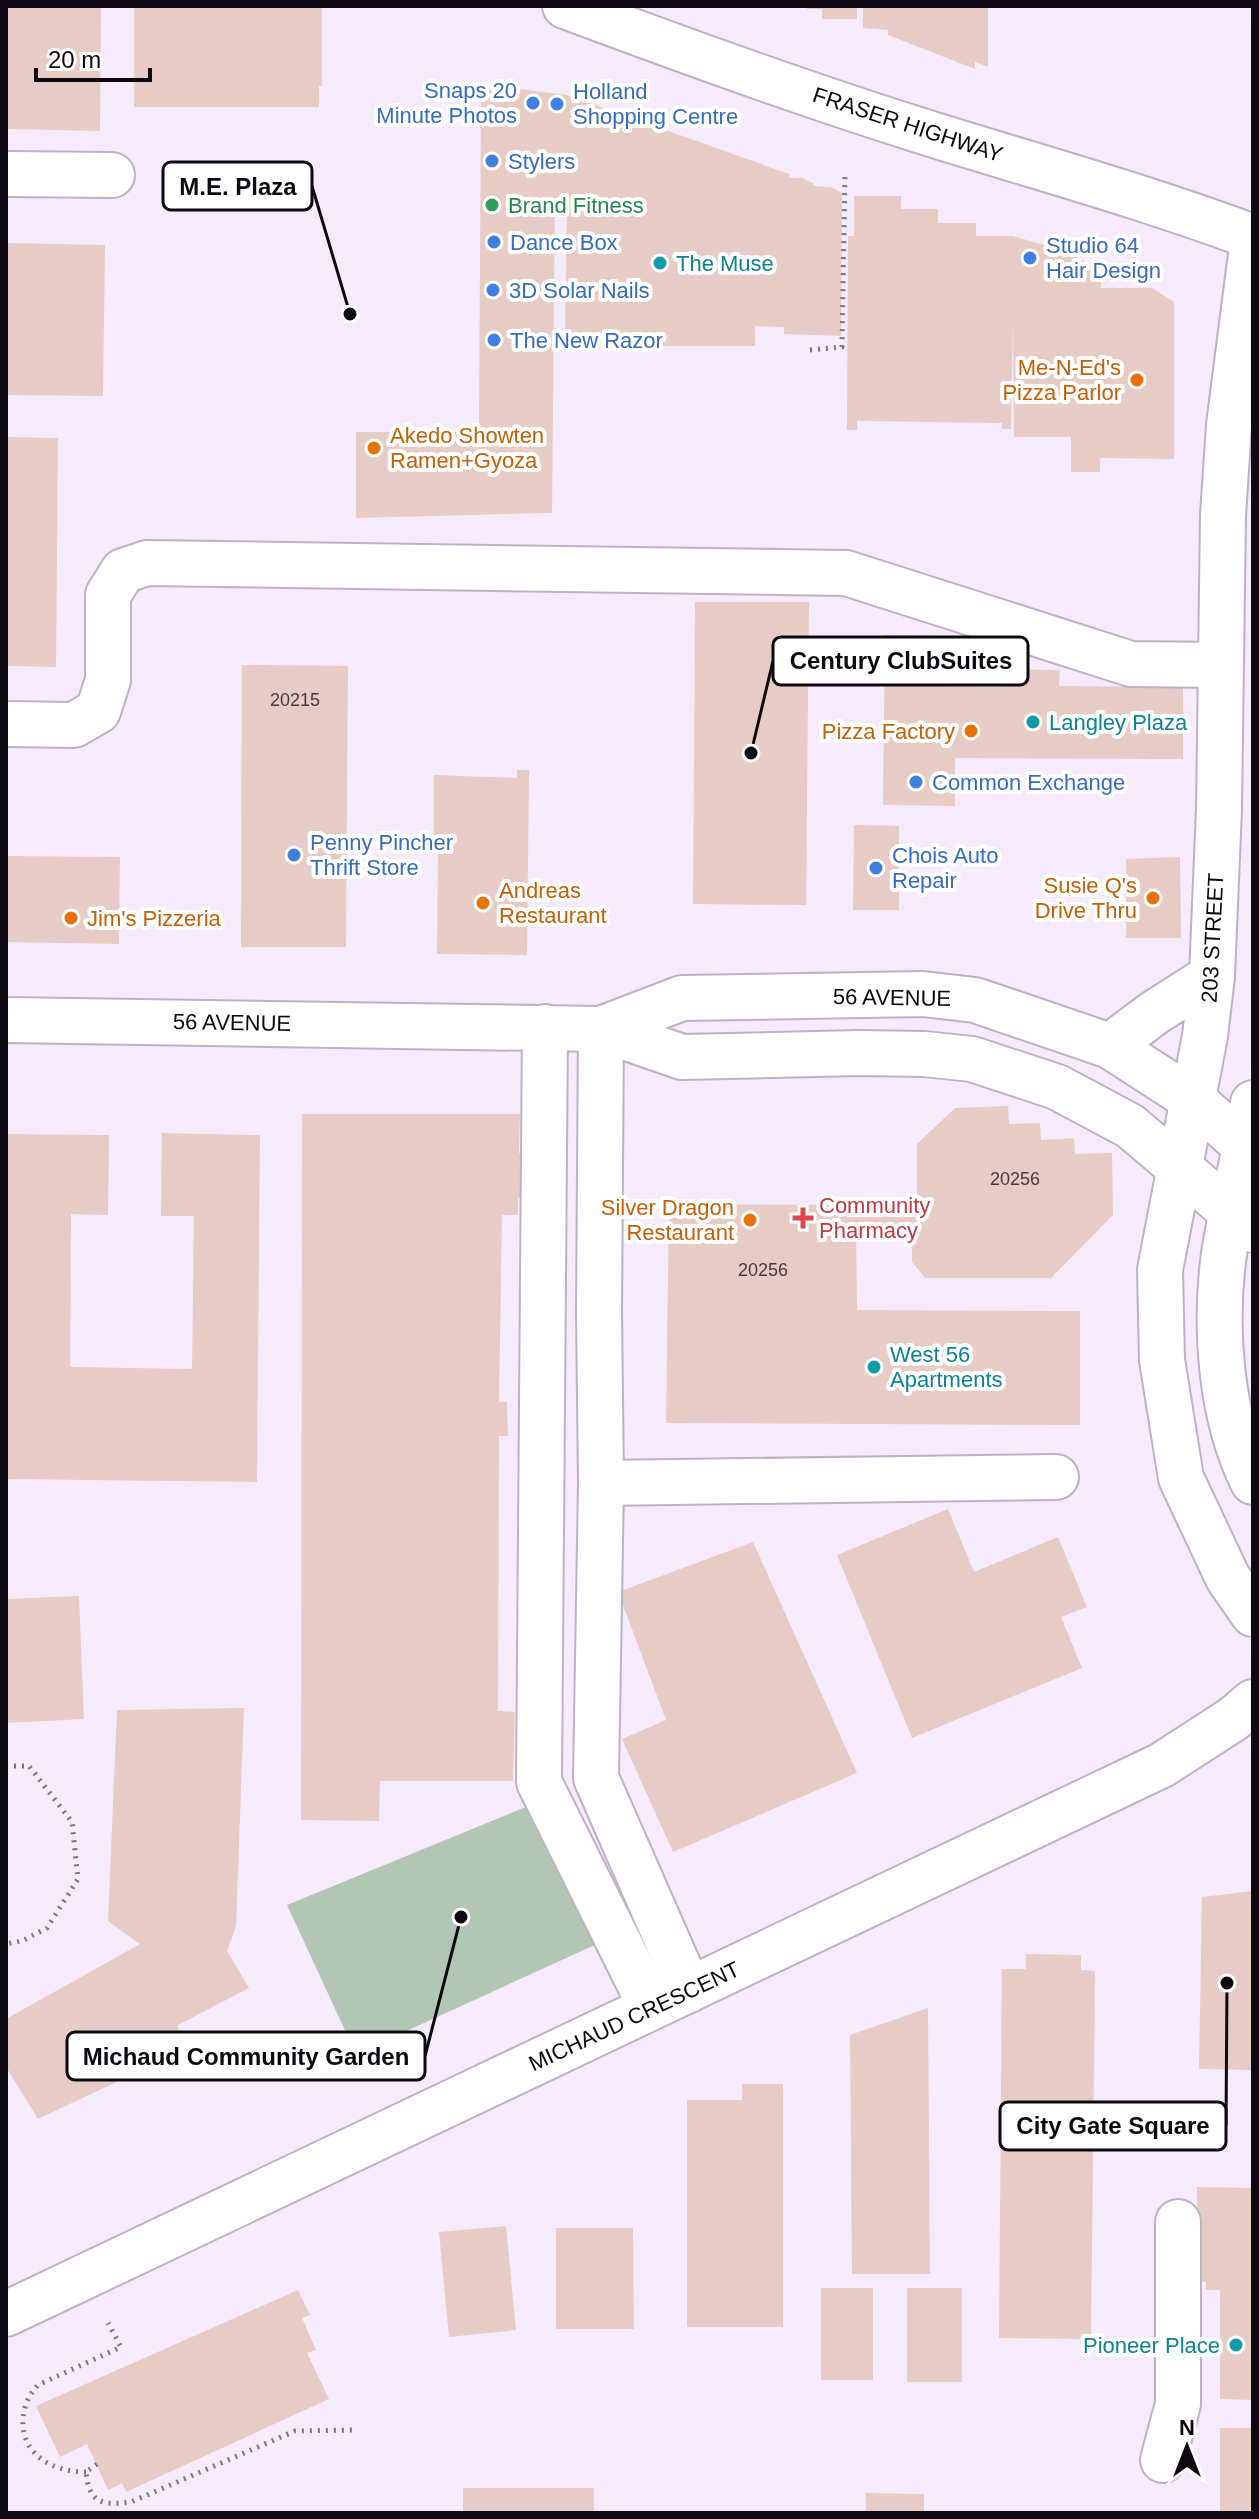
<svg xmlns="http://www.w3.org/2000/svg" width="1259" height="2519" viewBox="0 0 1259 2519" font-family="Arial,sans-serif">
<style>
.green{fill:#b1c6b3}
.building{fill:#e7ccc5}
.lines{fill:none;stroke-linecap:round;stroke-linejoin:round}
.minor-casing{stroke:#beb1c6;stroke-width:48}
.major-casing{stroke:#beb1c6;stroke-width:48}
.path{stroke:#7c7581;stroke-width:5;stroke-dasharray:2 6;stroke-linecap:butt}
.minor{stroke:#fff;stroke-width:44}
.major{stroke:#fff;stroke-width:44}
.shop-dot{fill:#3f7fe0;stroke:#fff;stroke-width:3}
.leisure-dot{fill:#2e9e5b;stroke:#fff;stroke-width:3}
.culture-dot{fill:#0f9aa8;stroke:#fff;stroke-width:3}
.food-dot{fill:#e8710a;stroke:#fff;stroke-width:3}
.health-dot{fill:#e0444e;stroke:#fff;stroke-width:3}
.labels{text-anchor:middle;stroke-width:8;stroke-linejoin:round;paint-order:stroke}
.number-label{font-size:18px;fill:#443a3d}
.shop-label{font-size:22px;fill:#366cbe;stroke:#fff;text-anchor:start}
.street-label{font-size:22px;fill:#0d0910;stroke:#fff}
.leisure-label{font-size:22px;fill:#27864d;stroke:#fff;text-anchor:start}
.culture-label{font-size:22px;fill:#0d838f;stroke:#fff;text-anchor:start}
.food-label{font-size:22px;fill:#c56008;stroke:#fff;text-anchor:end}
.health-label{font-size:22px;fill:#be3a42;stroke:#fff;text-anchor:start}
.leader{fill:none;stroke:#0d0910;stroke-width:3}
.callout-dot{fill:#0d0910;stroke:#fff;stroke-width:3}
.callout{fill:#fff;stroke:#0d0910;stroke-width:3}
.callout-label{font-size:24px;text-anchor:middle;font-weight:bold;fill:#0d0910}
</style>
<rect width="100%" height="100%" fill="#f5ebfc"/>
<!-- green -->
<path class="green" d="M567 1790 632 1928 356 2054 287 1905Z"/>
<!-- building -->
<g class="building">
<path d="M6 6H101L100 131 6 129Z"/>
<path d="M134 6H322V86H319V107H134Z"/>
<path d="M807 6H857V19H822V9H807Z"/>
<path d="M863 6H988V67L975 62V69L888 35V30L863 28Z"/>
<path d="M481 89H518L567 95 789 174V178H802L813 183V186L831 187 842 193 841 336 784 334V327L755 326V346H641V338L565 336 567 201 555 200 552 513 356 518V432H479Z"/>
<path d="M854 196H901V209H938V223H976V236H1012L1059 249 1101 270V288H1152L1174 302V459L1100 458V472H1071V437H1014L1013 321 1011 429H1002V423L857 421V430H847L848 236H854Z"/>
<path d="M6 243 105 245 103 396 6 395Z"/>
<path d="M6 437 58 438 56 667 6 666Z"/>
<path d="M695 602H809L806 905 693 904Z"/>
<path d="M885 635 941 636V686L1001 687V669L1060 670 1059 686 1183 687V759L955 758V806L883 805Z"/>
<path d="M242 665 348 666 346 947H241Z"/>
<path d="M517 770H529L527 955 437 954 438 851H434V775L517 778Z"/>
<path d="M854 825 899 826V910H853Z"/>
<path d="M6 856 120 857 119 944 6 942Z"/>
<path d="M1180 857 1181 938H1126V859Z"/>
<path d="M1008 1106 1009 1124 1040 1123 1041 1140 1074 1138 1075 1154 1112 1153 1113 1215 1051 1278H925L912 1262V1231L856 1230 857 1310 1080 1311V1425L666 1423 669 1204 917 1205V1144L955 1108Z"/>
<path d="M302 1114H520L519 1153H525L524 1198H518V1215H502L499 1402H507L508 1436H499L498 1711 515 1712 513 1781H380L379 1821 301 1820Z"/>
<path d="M162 1133 260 1135 257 1482 6 1479V1134L109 1135 108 1215 71 1214 70 1367 192 1369 194 1216H161Z"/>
<path d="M948 1509 974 1572 1058 1537 1087 1607 1061 1617 1082 1668 912 1738 837 1555Z"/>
<path d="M753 1542 857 1773 673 1852 622 1739 666 1720 618 1592Z"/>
<path d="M79 1596 84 1719 6 1723V1599Z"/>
<path d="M244 1708 236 1926 227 1951 249 1988 178 2025 180 2052 38 2119 6 2067V2019L140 1944 108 1921 117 1710Z"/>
<path d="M1253 1891V2070L1199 2069 1202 1897Z"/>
<path d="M1026 1954 1081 1955V1970L1095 1971 1091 2339 999 2338 1002 1969H1026Z"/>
<path d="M928 2008 930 2274H852L850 2035Z"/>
<path d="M742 2084H783V2327H687V2100H742Z"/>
<path d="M1197 2187 1253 2188V2400L1220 2399V2290H1206V2282L1197 2281Z"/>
<path d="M506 2226 516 2330 449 2337 439 2232Z"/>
<path d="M556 2228H633L634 2329H556Z"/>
<rect x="821" y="2288" width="52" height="92"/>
<rect x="907" y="2288" width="55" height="94"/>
<path d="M298 2290 310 2315 302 2318 316 2350 307 2353 329 2399 126 2492 122 2483 108 2490 87 2444 60 2457 36 2406Z"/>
<rect x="1220" y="2428" width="33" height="85"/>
<rect x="463" y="2488" width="131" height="25"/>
<path d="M866 2493 924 2494V2513H866Z"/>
</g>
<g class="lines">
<defs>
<g id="minor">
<path d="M6 174 112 175"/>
<path d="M6 724 74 725 98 711 108 680V595L123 571 147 563 846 573 1131 664 1220 665"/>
<path d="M545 1027 539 1782 651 2007"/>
<path d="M601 1483 599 1312 601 1029"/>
<path d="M689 1990 596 1778 601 1483 1056 1477"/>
<path d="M6 2314 1162 1765 1233 1719 1253 1702"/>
<path d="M1163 2460 1178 2404V2222"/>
</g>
<g id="major">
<path d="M565 6C685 51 806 95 928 133 1037 167 1146 197 1253 237"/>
<path d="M1253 239 1229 425 1223 515 1219 809 1212 976 1205 1036 1160 1270 1162 1360 1181 1478 1228 1578 1253 1614"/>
<path d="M6 1020 601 1029 682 1057 859 1053 924 1054 972 1059 1057 1087 1130 1126 1253 1230"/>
<path d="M601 1029 682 998 923 994 975 1000 1110 1046 1192 1099 1253 1153"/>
<path d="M1110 1046 1154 1013 1212 976"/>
<path d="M1253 1103C1245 1153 1232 1203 1224 1254 1214 1326 1220 1416 1253 1482"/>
</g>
</defs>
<!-- minor casing -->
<use href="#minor" class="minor-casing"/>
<!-- major casing -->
<use href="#major" class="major-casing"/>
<!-- path -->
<g class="path">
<path d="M731 7V6"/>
<path d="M810 350 842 347 845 173"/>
<path d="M6 1766H29L72 1822 78 1879 47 1928 22 1941 6 1944"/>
<path d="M97 2464 86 2472C89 2503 102 2506 131 2502L295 2431 354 2430"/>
<path d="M86 2472C53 2472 21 2455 23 2419 24 2405 29 2395 38 2385L121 2347 108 2323"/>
</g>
<!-- minor -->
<use href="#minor" class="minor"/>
<!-- major -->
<use href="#major" class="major"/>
</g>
<!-- markers -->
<g class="shop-dot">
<circle cx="533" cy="103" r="8"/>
<circle cx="557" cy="104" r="8"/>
<circle cx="492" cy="161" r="8"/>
<circle cx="494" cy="242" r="8"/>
<circle cx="1030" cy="258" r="8"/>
<circle cx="493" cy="290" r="8"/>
<circle cx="494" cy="340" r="8"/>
<circle cx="916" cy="782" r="8"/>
<circle cx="294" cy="855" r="8"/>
<circle cx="876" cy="868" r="8"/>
</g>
<circle class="leisure-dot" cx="492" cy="205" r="8"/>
<g class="culture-dot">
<circle cx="660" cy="263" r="8"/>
<circle cx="1033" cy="722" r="8"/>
<circle cx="874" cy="1367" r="8"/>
<circle cx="1236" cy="2345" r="8"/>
</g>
<g class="food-dot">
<circle cx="1137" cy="380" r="8"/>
<circle cx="374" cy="448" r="8"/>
<circle cx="971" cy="731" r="8"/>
<circle cx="1153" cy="898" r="8"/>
<circle cx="483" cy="903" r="8"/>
<circle cx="71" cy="918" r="8"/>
<circle cx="750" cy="1220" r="8"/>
</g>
<path class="health-dot" d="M799 1206h8v8h8v8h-8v8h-8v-8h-8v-8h8z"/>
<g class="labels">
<!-- number labels -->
<g class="number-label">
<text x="295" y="706">20215</text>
<text x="1015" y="1185">20256</text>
<text x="763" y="1276">20256</text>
</g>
<!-- shop labels -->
<g class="shop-label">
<text x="517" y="98" text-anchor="end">Snaps 20<tspan x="517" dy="25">Minute Photos</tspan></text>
<text x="573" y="99">Holland<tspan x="573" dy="25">Shopping Centre</tspan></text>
<text x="508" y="169">Stylers</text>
<text x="510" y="250">Dance Box</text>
<text x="1046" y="253">Studio 64<tspan x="1046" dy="25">Hair Design</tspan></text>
<text x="509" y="298">3D Solar Nails</text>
<text x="510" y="348">The New Razor</text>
<text x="932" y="790">Common Exchange</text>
<text x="310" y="850">Penny Pincher<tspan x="310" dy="25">Thrift Store</tspan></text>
<text x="892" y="863">Chois Auto<tspan x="892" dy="25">Repair</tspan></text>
</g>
<!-- street labels -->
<g class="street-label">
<text transform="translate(908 124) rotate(18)" y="8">FRASER HIGHWAY</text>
<text transform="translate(1212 938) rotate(-87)" y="8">203 STREET</text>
<text transform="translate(892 997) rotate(1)" y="8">56 AVENUE</text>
<text transform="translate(232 1022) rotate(1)" y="8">56 AVENUE</text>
<text transform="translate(634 2016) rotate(-25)" y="8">MICHAUD CRESCENT</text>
</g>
<!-- leisure labels -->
<g class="leisure-label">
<text x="508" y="213">Brand Fitness</text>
</g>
<!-- culture labels -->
<g class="culture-label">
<text x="676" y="271">The Muse</text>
<text x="1049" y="730">Langley Plaza</text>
<text x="890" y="1362">West 56<tspan x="890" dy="25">Apartments</tspan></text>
<text x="1220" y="2353" text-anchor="end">Pioneer Place</text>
</g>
<!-- food labels -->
<g class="food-label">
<text x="1121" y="375">Me-N-Ed's<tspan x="1121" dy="25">Pizza Parlor</tspan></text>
<text x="390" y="443" text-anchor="start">Akedo Showten<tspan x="390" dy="25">Ramen+Gyoza</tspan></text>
<text x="955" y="739">Pizza Factory</text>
<text x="1137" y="893">Susie Q's<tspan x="1137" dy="25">Drive Thru</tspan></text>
<text x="499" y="898" text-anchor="start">Andreas<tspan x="499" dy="25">Restaurant</tspan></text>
<text x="87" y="926" text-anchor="start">Jim's Pizzeria</text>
<text x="734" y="1215">Silver Dragon<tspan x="734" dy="25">Restaurant</tspan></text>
</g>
<!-- health labels -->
<g class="health-label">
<text x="819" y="1213">Community<tspan x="819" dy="25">Pharmacy</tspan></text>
</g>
</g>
<!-- callouts -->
<path class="leader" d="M350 314L312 186M751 753L773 661M461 1917L425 2056M1227 1983L1226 2126"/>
<g class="callout-dot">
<circle cx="350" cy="314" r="8"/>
<circle cx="751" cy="753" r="8"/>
<circle cx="461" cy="1917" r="8"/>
<circle cx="1227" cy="1983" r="8"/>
</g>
<g class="callout">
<rect x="163" y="162" width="149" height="48" rx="8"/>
<rect x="773" y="637" width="255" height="48" rx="8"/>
<rect x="67" y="2032" width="358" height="48" rx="8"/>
<rect x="1000" y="2102" width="226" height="48" rx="8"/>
</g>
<g class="callout-label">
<text x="238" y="195">M.E. Plaza</text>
<text x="901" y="669">Century ClubSuites</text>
<text x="246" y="2065">Michaud Community Garden</text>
<text x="1113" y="2134">City Gate Square</text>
</g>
<!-- border -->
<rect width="1259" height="2519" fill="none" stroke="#0d0910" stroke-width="16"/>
<!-- north arrow -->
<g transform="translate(1187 2447)" stroke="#ffffff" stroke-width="6" paint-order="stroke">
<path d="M0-6L14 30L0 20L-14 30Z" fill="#0d0910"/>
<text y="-12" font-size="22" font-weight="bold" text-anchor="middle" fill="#0d0910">N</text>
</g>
<!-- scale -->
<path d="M36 68v12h114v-12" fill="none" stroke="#0d0910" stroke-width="4"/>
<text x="48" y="68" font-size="24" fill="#0d0910" stroke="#ffffff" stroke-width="6" paint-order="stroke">20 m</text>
</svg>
